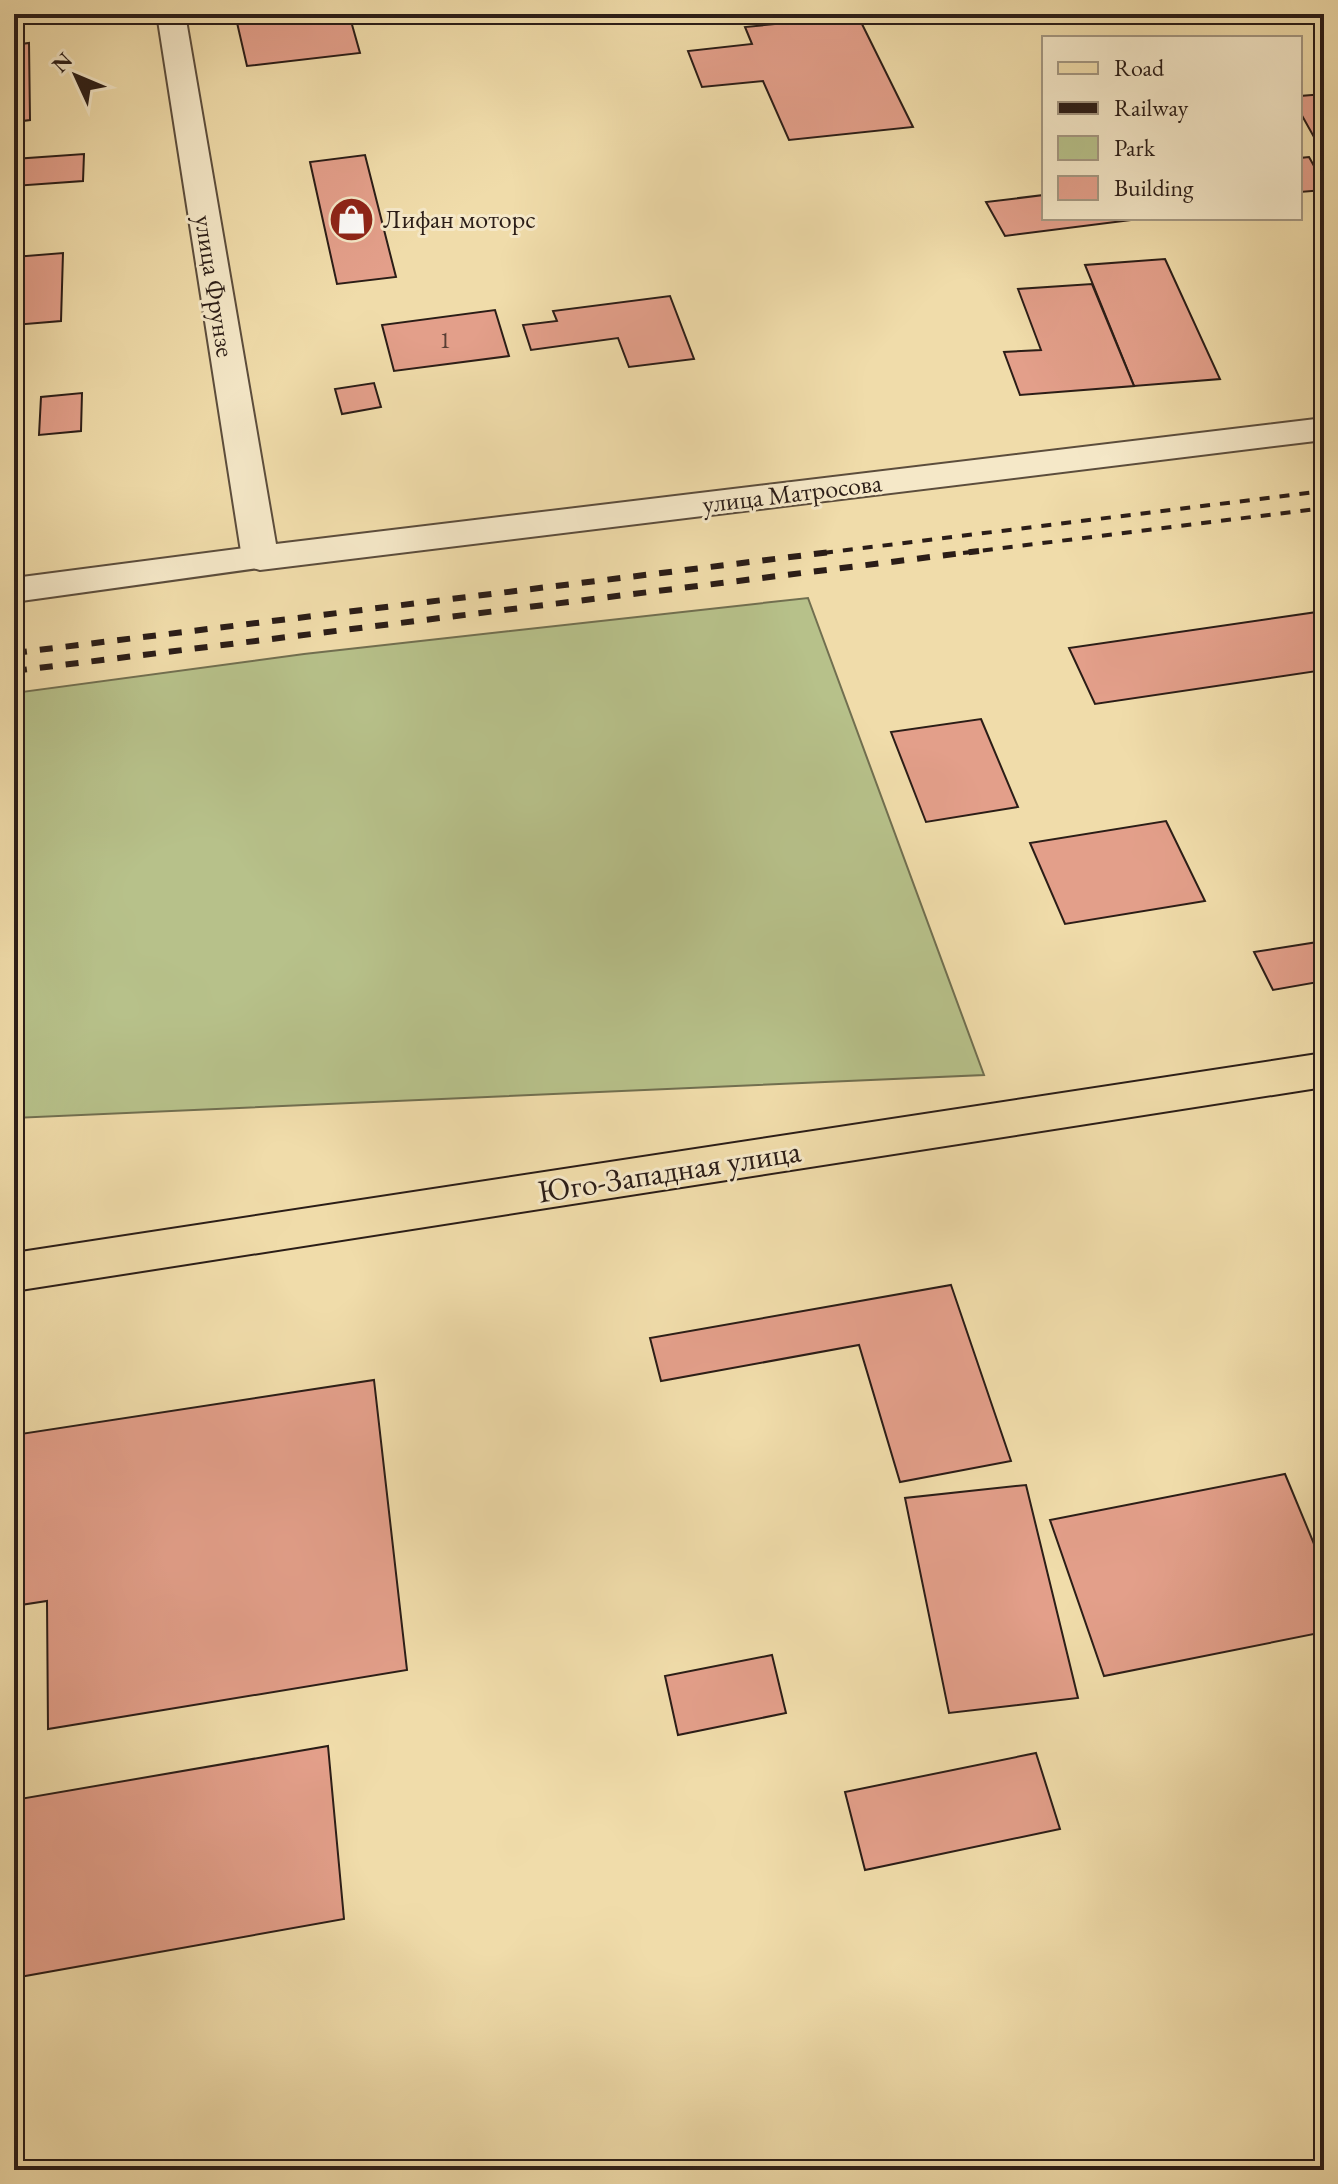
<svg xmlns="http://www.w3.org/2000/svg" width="1338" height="2184" viewBox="0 0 1338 2184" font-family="'EB Garamond',serif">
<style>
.green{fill:#b7c18a;stroke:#716f50;stroke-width:2}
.building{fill:#e39f8a;stroke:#2b1d17;stroke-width:2}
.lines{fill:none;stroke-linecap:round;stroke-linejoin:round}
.minor-casing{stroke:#5c4d3c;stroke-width:4}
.tertiary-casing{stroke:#5c4d3c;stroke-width:4}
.primary-casing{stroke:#2b1d17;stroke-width:4}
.minor{fill:#f5e8c8;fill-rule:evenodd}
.tertiary{fill:#f5e8c8;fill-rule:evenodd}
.primary{fill:#f0dcaa;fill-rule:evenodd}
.rail-far1{stroke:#2b1d17;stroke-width:4;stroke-dasharray:10 10;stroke-linecap:butt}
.rail{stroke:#2b1d17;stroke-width:6;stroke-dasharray:13 13;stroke-linecap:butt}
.labels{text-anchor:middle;stroke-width:6;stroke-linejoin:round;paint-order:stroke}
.far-number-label{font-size:24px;fill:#593e34}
.far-poi-label{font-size:26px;fill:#2b1d17;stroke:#f5e8c8;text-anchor:start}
.far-street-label{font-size:26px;fill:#2b1d17;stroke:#f5e8c8}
.street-label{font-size:32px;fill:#2b1d17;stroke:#f5e8c8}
</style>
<rect width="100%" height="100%" fill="#f0dcaa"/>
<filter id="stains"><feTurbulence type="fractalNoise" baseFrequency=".0025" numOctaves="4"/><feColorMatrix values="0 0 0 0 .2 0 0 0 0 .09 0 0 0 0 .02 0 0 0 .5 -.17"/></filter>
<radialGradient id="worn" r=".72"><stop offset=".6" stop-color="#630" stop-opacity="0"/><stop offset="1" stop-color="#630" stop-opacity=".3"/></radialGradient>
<!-- green -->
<path class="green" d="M808 598 984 1075 14 1118V693L304 654Z"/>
<!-- building -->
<g class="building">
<path d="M14 14H41V20L14 21Z"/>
<path d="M235 14H349L360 53 247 66Z"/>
<path d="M858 16 913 127 789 140 763 81 702 87 688 51 752 44 745 27Z"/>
<path d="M29 43 30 120 14 122V45Z"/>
<path d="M1324 94V155L1300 112V96Z"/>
<path d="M84 154 83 181 14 186V159Z"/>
<path d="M365 155 396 277 337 284 310 162Z"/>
<path d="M1309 157 1324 184V190L1300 192V158Z"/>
<path d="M1044 195V218L1139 219 1005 236 986 202Z"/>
<path d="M63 253 61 321 14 325V257Z"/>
<path d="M1165 259 1220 379 1134 386 1085 265Z"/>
<path d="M1092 284 1134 386 1020 395 1004 352 1041 350 1018 289Z"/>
<path d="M670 296 694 359 629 367 618 338 531 350 523 325 557 321 553 311Z"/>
<path d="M495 310 509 356 394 371 382 325Z"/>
<path d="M374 383 381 407 342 414 335 389Z"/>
<path d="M82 393 81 431 39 435 41 397Z"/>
<path d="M1324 611V670L1095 704 1069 648Z"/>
<path d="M981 719 1018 807 926 822 891 732Z"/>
<path d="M1166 821 1205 901 1065 924 1030 843Z"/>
<path d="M1324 941V981L1273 990 1254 952Z"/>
<path d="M951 1285 1011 1461 900 1482 859 1345 661 1381 650 1338Z"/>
<path d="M374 1380 407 1670 48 1729 47 1601 14 1606V1435Z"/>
<path d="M1285 1474 1324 1568V1632L1104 1676 1050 1520Z"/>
<path d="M1026 1485 1078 1698 949 1713 905 1498Z"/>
<path d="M772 1655 786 1713 678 1735 665 1676Z"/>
<path d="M22 1658V1747L14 1748V1659Z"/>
<path d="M328 1746 344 1919 14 1978V1800Z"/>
<path d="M1036 1753 1060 1829 865 1870 845 1792Z"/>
</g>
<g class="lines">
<defs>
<path id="minor" d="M260 546 273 550 278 558 273 566 14 602V578Z"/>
<path id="tertiary" d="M157 14H185L276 544 1324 418V440L260 570 247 566 242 558Z"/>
<path id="primary" d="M1324 1053V1087L14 1291V1253Z"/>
</defs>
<!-- minor casing -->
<use href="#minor" class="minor-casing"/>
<!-- tertiary casing -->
<use href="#tertiary" class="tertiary-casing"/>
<!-- primary casing -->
<use href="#primary" class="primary-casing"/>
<!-- minor -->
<use href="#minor" class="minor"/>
<!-- tertiary -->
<use href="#tertiary" class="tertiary"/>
<!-- primary -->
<use href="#primary" class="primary"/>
<!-- rail-far1 -->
<g class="rail-far1">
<path d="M823 553 1324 491"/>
<path d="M963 553 1324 508"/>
</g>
<!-- rail -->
<g class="rail">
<path d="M14 653 839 551"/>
<path d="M14 671 979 551"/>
</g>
</g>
<!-- icons -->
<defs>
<symbol id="shop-disc" viewBox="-11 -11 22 22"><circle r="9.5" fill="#8f2418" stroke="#f5e8c8"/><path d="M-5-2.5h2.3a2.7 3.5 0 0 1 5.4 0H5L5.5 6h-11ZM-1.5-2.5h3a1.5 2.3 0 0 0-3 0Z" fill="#fff"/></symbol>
</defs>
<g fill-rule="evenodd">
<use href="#shop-disc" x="326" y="194" width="51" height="51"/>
</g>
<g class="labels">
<!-- far-number labels -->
<g class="far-number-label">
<text x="445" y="348">1</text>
</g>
<!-- far-poi labels -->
<g class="far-poi-label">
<text x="383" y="228">Лифан моторс</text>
</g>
<!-- far-street labels -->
<g class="far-street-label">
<text transform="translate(215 286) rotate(81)" y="9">улица Фрунзе</text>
<text transform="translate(792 493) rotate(-7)" y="9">улица Матросова</text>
</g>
<!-- street labels -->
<g class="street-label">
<text transform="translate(669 1171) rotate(-9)" y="11">Юго-Западная улица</text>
</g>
</g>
<!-- margin -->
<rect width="1338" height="2184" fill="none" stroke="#f0dcaa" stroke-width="48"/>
<rect x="16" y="16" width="1306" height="2152" fill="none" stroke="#2b1d17" stroke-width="4"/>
<rect x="24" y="24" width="1290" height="2136" fill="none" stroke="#2b1d17" stroke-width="2"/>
<!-- legend -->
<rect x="1042" y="36" width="260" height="184" fill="#f5e8c8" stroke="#a49781" stroke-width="2"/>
<rect x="1058" y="62" width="40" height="12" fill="#f0dcaa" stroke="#a49781" stroke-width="2"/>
<text x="1114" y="76" font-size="24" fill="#2b1d17">Road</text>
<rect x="1058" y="102" width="40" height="12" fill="#2b1d17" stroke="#a49781" stroke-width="2"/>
<text x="1114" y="116" font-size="24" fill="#2b1d17">Railway</text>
<rect x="1058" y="136" width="40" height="24" fill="#b7c18a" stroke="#a49781" stroke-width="2"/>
<text x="1114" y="156" font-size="24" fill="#2b1d17">Park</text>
<rect x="1058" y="176" width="40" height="24" fill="#e39f8a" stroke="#a49781" stroke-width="2"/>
<text x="1114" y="196" font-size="24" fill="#2b1d17">Building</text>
<!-- north arrow -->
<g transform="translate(76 76) rotate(314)" stroke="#f5e8c8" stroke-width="6" paint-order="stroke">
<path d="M0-6L14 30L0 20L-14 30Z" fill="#2b1d17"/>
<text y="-12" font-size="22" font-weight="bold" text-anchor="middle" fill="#2b1d17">N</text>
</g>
<rect width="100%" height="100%" filter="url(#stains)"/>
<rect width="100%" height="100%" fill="url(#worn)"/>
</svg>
